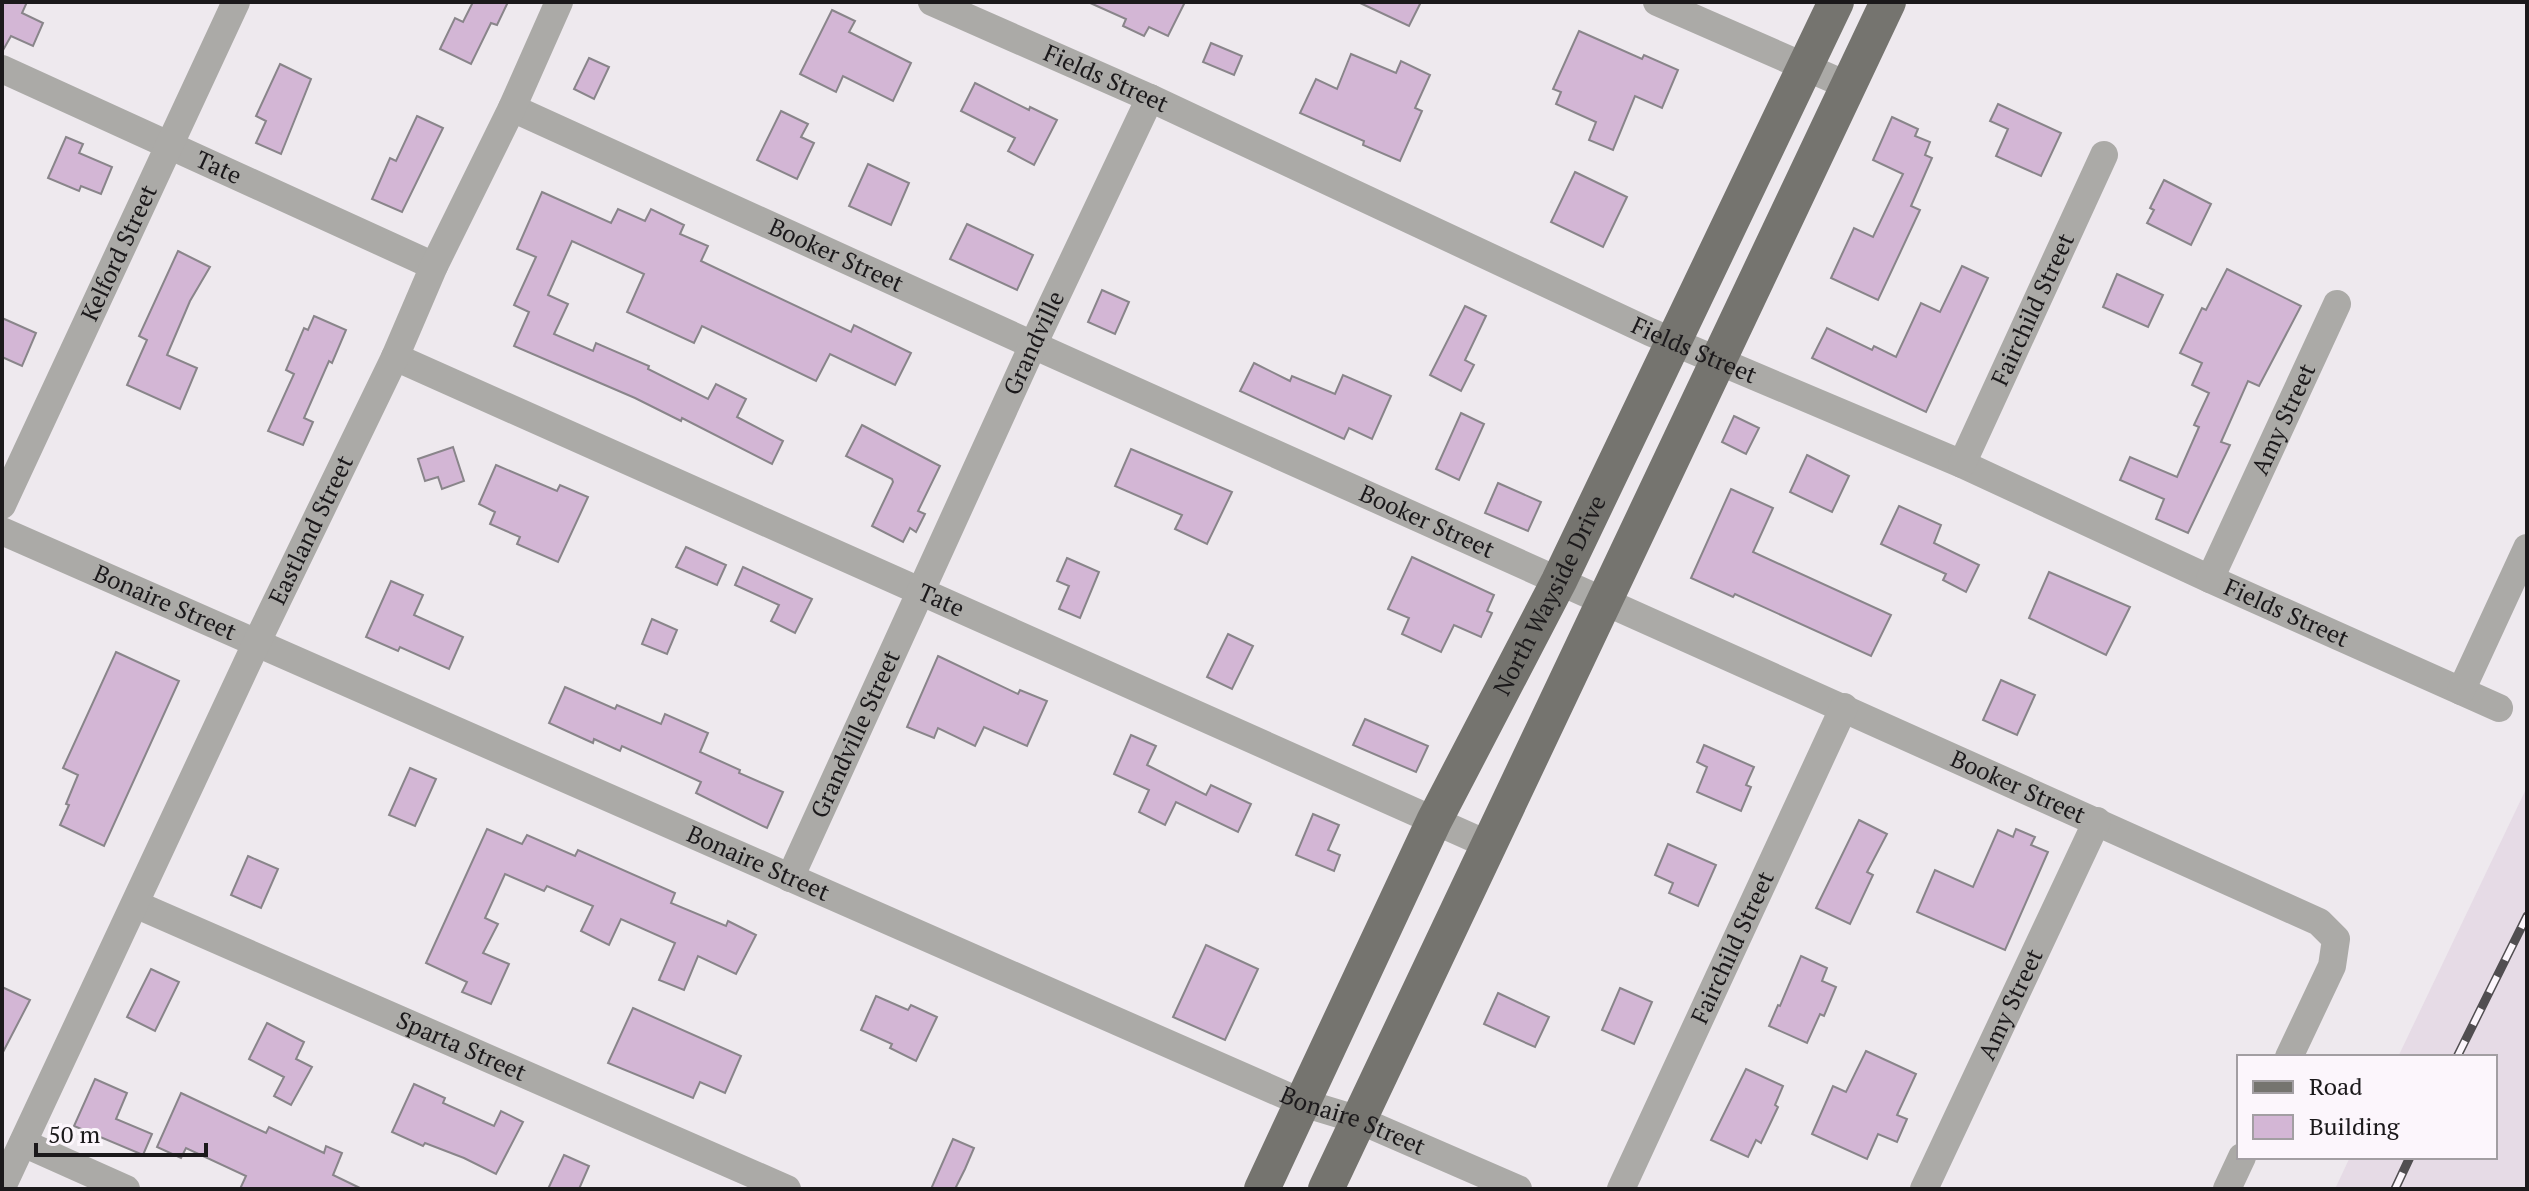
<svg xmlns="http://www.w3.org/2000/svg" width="2529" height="1191" viewBox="0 0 2529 1191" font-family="'PT Serif',serif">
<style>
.built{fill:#e6dbe6}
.building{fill:#d3b6d5;stroke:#89858a;stroke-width:2}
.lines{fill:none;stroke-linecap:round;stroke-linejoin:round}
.minor{stroke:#abaaa7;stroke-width:28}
.major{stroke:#75746f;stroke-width:36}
.rail-casing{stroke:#514e51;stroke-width:9}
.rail{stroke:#fcf6fc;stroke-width:6;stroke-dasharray:18;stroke-linecap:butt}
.labels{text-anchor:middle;stroke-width:7;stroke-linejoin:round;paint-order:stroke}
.street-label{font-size:24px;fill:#1b191b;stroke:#fcf6fc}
</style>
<rect width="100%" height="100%" fill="#eee9ee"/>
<!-- built -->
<path class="built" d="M2527 787V1189H2335L2350 1157H2495V1057H2398Z"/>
<!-- building -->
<g class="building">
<path d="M2 2H27L22 13 43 23 33 46 11 36 2 52Z"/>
<path d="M473 2H508L497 25 491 23 471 64 440 49 455 18 463 22Z"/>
<path d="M1088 2H1185L1168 36 1149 27 1144 36 1123 26 1126 19Z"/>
<path d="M1358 2H1421L1409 26Z"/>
<path d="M832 10 855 21 849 32 911 63 893 101 843 76 836 92 800 74Z"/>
<path d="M1579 31 1642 59 1644 55 1678 70 1662 108 1635 96 1613 150 1589 140 1596 122 1556 104 1561 92 1553 89Z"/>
<path d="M1211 43 1242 56 1234 75 1203 62Z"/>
<path d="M1351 54 1396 73 1401 61 1430 75 1415 108 1422 111 1400 161 1363 145 1364 141 1300 113 1316 79 1337 89Z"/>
<path d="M589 58 609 67 594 99 574 89Z"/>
<path d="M280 64 311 79 281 154 256 143 266 121 256 116Z"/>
<path d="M975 83 1029 110 1030 107 1057 120 1034 165 1008 151 1015 138 961 111Z"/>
<path d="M1998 104 2061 133 2041 176 1996 156 2008 129 1990 121Z"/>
<path d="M781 111 808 124 801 137 814 143 797 179 757 160Z"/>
<path d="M417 116 443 128 402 212 372 199 390 158 396 161Z"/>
<path d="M1892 117 1918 129 1915 136 1930 142 1925 155 1932 158 1911 206 1920 210 1878 300 1831 278 1854 228 1873 237 1903 174 1873 160Z"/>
<path d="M66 137 83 144 79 153 112 167 101 194 81 186 79 191 48 178Z"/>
<path d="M868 164 909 183 891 225 849 206Z"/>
<path d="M1575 172 1627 197 1603 247 1551 222Z"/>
<path d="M2164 180 2211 204 2191 245 2147 223 2154 210 2150 208Z"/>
<path d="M542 192 611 223 618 209 645 221 651 209 684 225 680 234 708 246 701 261 851 332 854 325 911 353 895 385 830 354 816 381 702 326 694 343 627 312 644 274 572 241 548 295 568 304 554 334 593 351 596 343 649 366 648 369 708 399 716 384 746 399 737 417 783 441 772 464 682 418 681 421 635 398 514 346 529 312 514 305 536 257 517 249Z"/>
<path d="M967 224 1033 255 1017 290 950 259Z"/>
<path d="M178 251 210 267 190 301 167 355 197 368 180 409 127 385 147 340 139 336Z"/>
<path d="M1962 266 1988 278 1926 412 1812 358 1827 328 1872 350 1874 346 1896 357 1921 303 1940 312Z"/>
<path d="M2227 269 2301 306 2259 386 2248 381 2221 442 2230 445 2188 533 2156 519 2164 499 2120 480 2130 457 2177 477 2199 427 2194 425 2209 393 2192 385 2202 363 2180 353 2202 308 2206 310Z"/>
<path d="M2117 274 2163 295 2148 327 2103 307Z"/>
<path d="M1102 290 1129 302 1115 334 1088 322Z"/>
<path d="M1465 306 1486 316 1465 360 1474 365 1461 391 1430 375Z"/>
<path d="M314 316 346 330 332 363 329 361 304 418 313 422 303 445 268 431 294 374 286 370 304 328 308 330Z"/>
<path d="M2 318 36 333 22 366 2 357Z"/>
<path d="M1254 363 1290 381 1292 376 1335 394 1343 375 1391 396 1372 439 1349 428 1344 439 1240 391Z"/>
<path d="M1461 413 1484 424 1459 480 1436 469Z"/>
<path d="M1734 416 1759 428 1746 454 1722 442Z"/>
<path d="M862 425 940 466 918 511 925 514 916 532 910 528 903 542 872 526 893 482 892 479 846 456Z"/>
<path d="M453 447 464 481 442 489 438 477 425 481 418 459Z"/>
<path d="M1131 449 1232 492 1207 544 1175 529 1182 515 1115 486Z"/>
<path d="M1807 455 1849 476 1832 512 1790 492Z"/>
<path d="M496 465 557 491 560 485 588 497 558 562 517 544 520 537 490 524 495 512 479 504Z"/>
<path d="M1498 483 1541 502 1528 531 1485 513Z"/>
<path d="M1731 489 1773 508 1753 552 1891 615 1871 656 1735 594 1733 597 1691 578Z"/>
<path d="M1899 506 1941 525 1934 543 1979 565 1966 592 1943 580 1946 574 1881 544Z"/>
<path d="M686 547 726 565 717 585 676 567Z"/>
<path d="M1412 557 1494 595 1487 611 1492 613 1481 637 1454 625 1441 652 1402 634 1409 618 1388 609Z"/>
<path d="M1067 558 1099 572 1080 618 1059 609 1069 586 1057 581Z"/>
<path d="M743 567 812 599 795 633 771 621 779 605 735 585Z"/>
<path d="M2049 572 2130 607 2106 655 2029 618Z"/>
<path d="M391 581 423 595 414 615 463 637 449 669 400 647 398 651 366 637Z"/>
<path d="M652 619 677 630 667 654 642 644Z"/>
<path d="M1228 634 1253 646 1232 689 1207 677Z"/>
<path d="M116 652 179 681 104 846 60 825 69 805 66 804 78 775 63 768Z"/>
<path d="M938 656 1018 694 1020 690 1047 701 1027 746 984 727 975 746 938 728 934 738 907 727Z"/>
<path d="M2001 680 2035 695 2017 735 1983 720Z"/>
<path d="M565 687 615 709 617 705 661 724 665 714 708 733 700 752 740 770 739 773 783 792 767 828 696 793 701 782 622 746 620 751 594 739 593 743 549 723Z"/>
<path d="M1365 719 1428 746 1416 772 1353 745Z"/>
<path d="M1131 735 1156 746 1147 765 1206 795 1211 785 1251 804 1238 832 1176 802 1165 825 1139 812 1149 790 1114 774Z"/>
<path d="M1704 745 1754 767 1746 785 1751 787 1741 811 1697 792 1707 767 1697 762Z"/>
<path d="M410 768 436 779 415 826 389 815Z"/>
<path d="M1313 814 1339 825 1328 850 1340 855 1334 871 1296 855Z"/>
<path d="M1859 820 1887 834 1867 872 1873 875 1850 924 1816 908Z"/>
<path d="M487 829 522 844 527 835 575 856 578 850 675 893 671 903 726 926 728 921 756 935 736 974 698 956 684 990 659 980 675 943 621 919 609 945 581 931 593 906 547 886 544 891 505 874 485 918 498 924 483 953 509 964 491 1004 462 992 467 982 426 963Z"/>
<path d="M2016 829 2035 837 2031 845 2048 852 2005 950 1917 912 1935 870 1973 887 1998 830 2013 837Z"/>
<path d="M1668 844 1716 865 1698 906 1669 893 1673 883 1655 875Z"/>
<path d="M248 856 278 869 261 908 231 895Z"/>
<path d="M1206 945 1258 969 1225 1040 1173 1017Z"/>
<path d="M1801 956 1827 968 1822 981 1836 987 1824 1016 1820 1014 1807 1043 1769 1026 1778 1005 1780 1006Z"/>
<path d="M151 969 179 982 155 1031 127 1017Z"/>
<path d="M2 987 30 1000 2 1054Z"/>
<path d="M1620 988 1652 1002 1634 1044 1602 1030Z"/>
<path d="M1498 993 1549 1017 1535 1047 1484 1024Z"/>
<path d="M876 996 908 1010 911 1005 937 1017 916 1061 890 1048 892 1044 861 1030Z"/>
<path d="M633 1008 741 1056 725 1093 700 1082 693 1098 608 1063Z"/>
<path d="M267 1023 304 1042 296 1059 312 1067 291 1105 274 1096 284 1077 249 1059Z"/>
<path d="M1866 1051 1916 1074 1897 1115 1907 1119 1897 1142 1878 1134 1867 1159 1812 1134 1833 1086 1846 1092Z"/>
<path d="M1746 1069 1783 1086 1775 1105 1778 1107 1761 1143 1756 1140 1748 1157 1711 1140Z"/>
<path d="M95 1079 127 1093 116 1119 152 1134 143 1155 74 1126Z"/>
<path d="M414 1084 445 1098 443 1103 494 1126 501 1111 523 1122 496 1174 464 1158 425 1143 423 1146 392 1132Z"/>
<path d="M181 1093 266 1133 269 1127 324 1153 326 1146 342 1153 333 1175 362 1189H240L246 1176 186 1148 181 1158 157 1147Z"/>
<path d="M953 1139 974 1148 965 1169 955 1189H931Z"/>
<path d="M564 1155 589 1166 579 1189H548Z"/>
</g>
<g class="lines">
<!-- minor -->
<g class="minor">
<path id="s1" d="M932 2 1150 98 1650 332 1962 464 2210 579 2499 708"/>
<path d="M1657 2 1849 86"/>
<path id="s2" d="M2 69 434 266"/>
<path id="s3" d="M512 108 1033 345 2319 922 2336 939 2332 966 2289 1057"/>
<path id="s4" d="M395 357 1489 845"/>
<path id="s5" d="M1962 464 2104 155"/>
<path id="s6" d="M2 505 236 2"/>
<path id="s7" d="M2 531 1303 1103 1359 1120 1518 1189"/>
<path id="s8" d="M2210 579 2337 304"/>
<path d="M2461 691 2527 548"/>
<path id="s9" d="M790 878 1033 345 1150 98"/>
<path id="s10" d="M135 904 787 1189"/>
<path d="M23 1143 126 1189"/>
<path id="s11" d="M2 1187 256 644 395 357 434 266 512 108 559 2"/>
<path id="s12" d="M1621 1189 1844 707"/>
<path id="s13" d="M1924 1189 2097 821"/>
<path d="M2227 1189 2242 1157"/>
</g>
<!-- major -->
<g class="major">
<path id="s14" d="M1262 1189 1434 821 1559 581 1836 2"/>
<path d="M1326 1189 1888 2"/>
</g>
<defs>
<g id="rail">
<path d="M2457 1057 2527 916"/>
<path d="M2395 1189 2410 1157"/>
</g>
</defs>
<!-- rail casing -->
<use href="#rail" class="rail-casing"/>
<!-- rail -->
<use href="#rail" class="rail"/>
</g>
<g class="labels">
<!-- street labels -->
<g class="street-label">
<text dy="8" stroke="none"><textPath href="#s1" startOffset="190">Fields Street</textPath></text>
<text dy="8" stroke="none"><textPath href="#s2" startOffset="238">Tate</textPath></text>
<text dy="8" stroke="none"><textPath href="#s6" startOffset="278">Kelford Street</textPath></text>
<text dy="8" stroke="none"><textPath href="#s3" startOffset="356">Booker Street</textPath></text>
<text dy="8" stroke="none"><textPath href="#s5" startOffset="170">Fairchild Street</textPath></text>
<text dy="8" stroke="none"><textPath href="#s9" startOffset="588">Grandville</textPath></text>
<text dy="8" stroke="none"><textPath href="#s1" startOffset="838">Fields Street</textPath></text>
<text dy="8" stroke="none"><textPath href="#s8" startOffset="176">Amy Street</textPath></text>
<text dy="8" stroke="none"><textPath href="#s3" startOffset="1004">Booker Street</textPath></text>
<text dy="8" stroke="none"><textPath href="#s11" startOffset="726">Eastland Street</textPath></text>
<text dy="8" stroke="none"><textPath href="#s14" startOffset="660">North Wayside Drive</textPath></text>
<text dy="8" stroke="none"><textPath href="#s4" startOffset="598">Tate</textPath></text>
<text dy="8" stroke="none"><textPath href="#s7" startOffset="178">Bonaire Street</textPath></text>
<text dy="8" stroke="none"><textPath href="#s1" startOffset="1486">Fields Street</textPath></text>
<text dy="8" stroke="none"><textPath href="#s9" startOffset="158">Grandville Street</textPath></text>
<text dy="8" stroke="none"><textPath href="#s3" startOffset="1652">Booker Street</textPath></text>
<text dy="8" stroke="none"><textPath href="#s7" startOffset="826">Bonaire Street</textPath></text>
<text dy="8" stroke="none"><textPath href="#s12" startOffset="266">Fairchild Street</textPath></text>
<text dy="8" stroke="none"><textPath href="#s13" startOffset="204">Amy Street</textPath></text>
<text dy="8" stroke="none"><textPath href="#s10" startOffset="356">Sparta Street</textPath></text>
<text dy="8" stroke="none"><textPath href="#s7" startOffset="1474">Bonaire Street</textPath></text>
</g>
</g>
<!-- border -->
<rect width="2529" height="1191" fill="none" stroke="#1b191b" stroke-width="8"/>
<!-- legend -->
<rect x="2237" y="1055" width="260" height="104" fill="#fcf6fc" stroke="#a29ea2" stroke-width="2"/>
<rect x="2253" y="1081" width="40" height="12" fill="#75746f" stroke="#a29ea2" stroke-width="2"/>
<text x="2309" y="1095" font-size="24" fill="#1b191b">Road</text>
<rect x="2253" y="1115" width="40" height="24" fill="#d3b6d5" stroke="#a29ea2" stroke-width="2"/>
<text x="2309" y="1135" font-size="24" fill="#1b191b">Building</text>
<!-- scale -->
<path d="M36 1143v12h170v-12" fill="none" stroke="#1b191b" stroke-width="4"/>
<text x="48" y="1143" font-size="24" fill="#1b191b" stroke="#fcf6fc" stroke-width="6" paint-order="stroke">50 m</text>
</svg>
